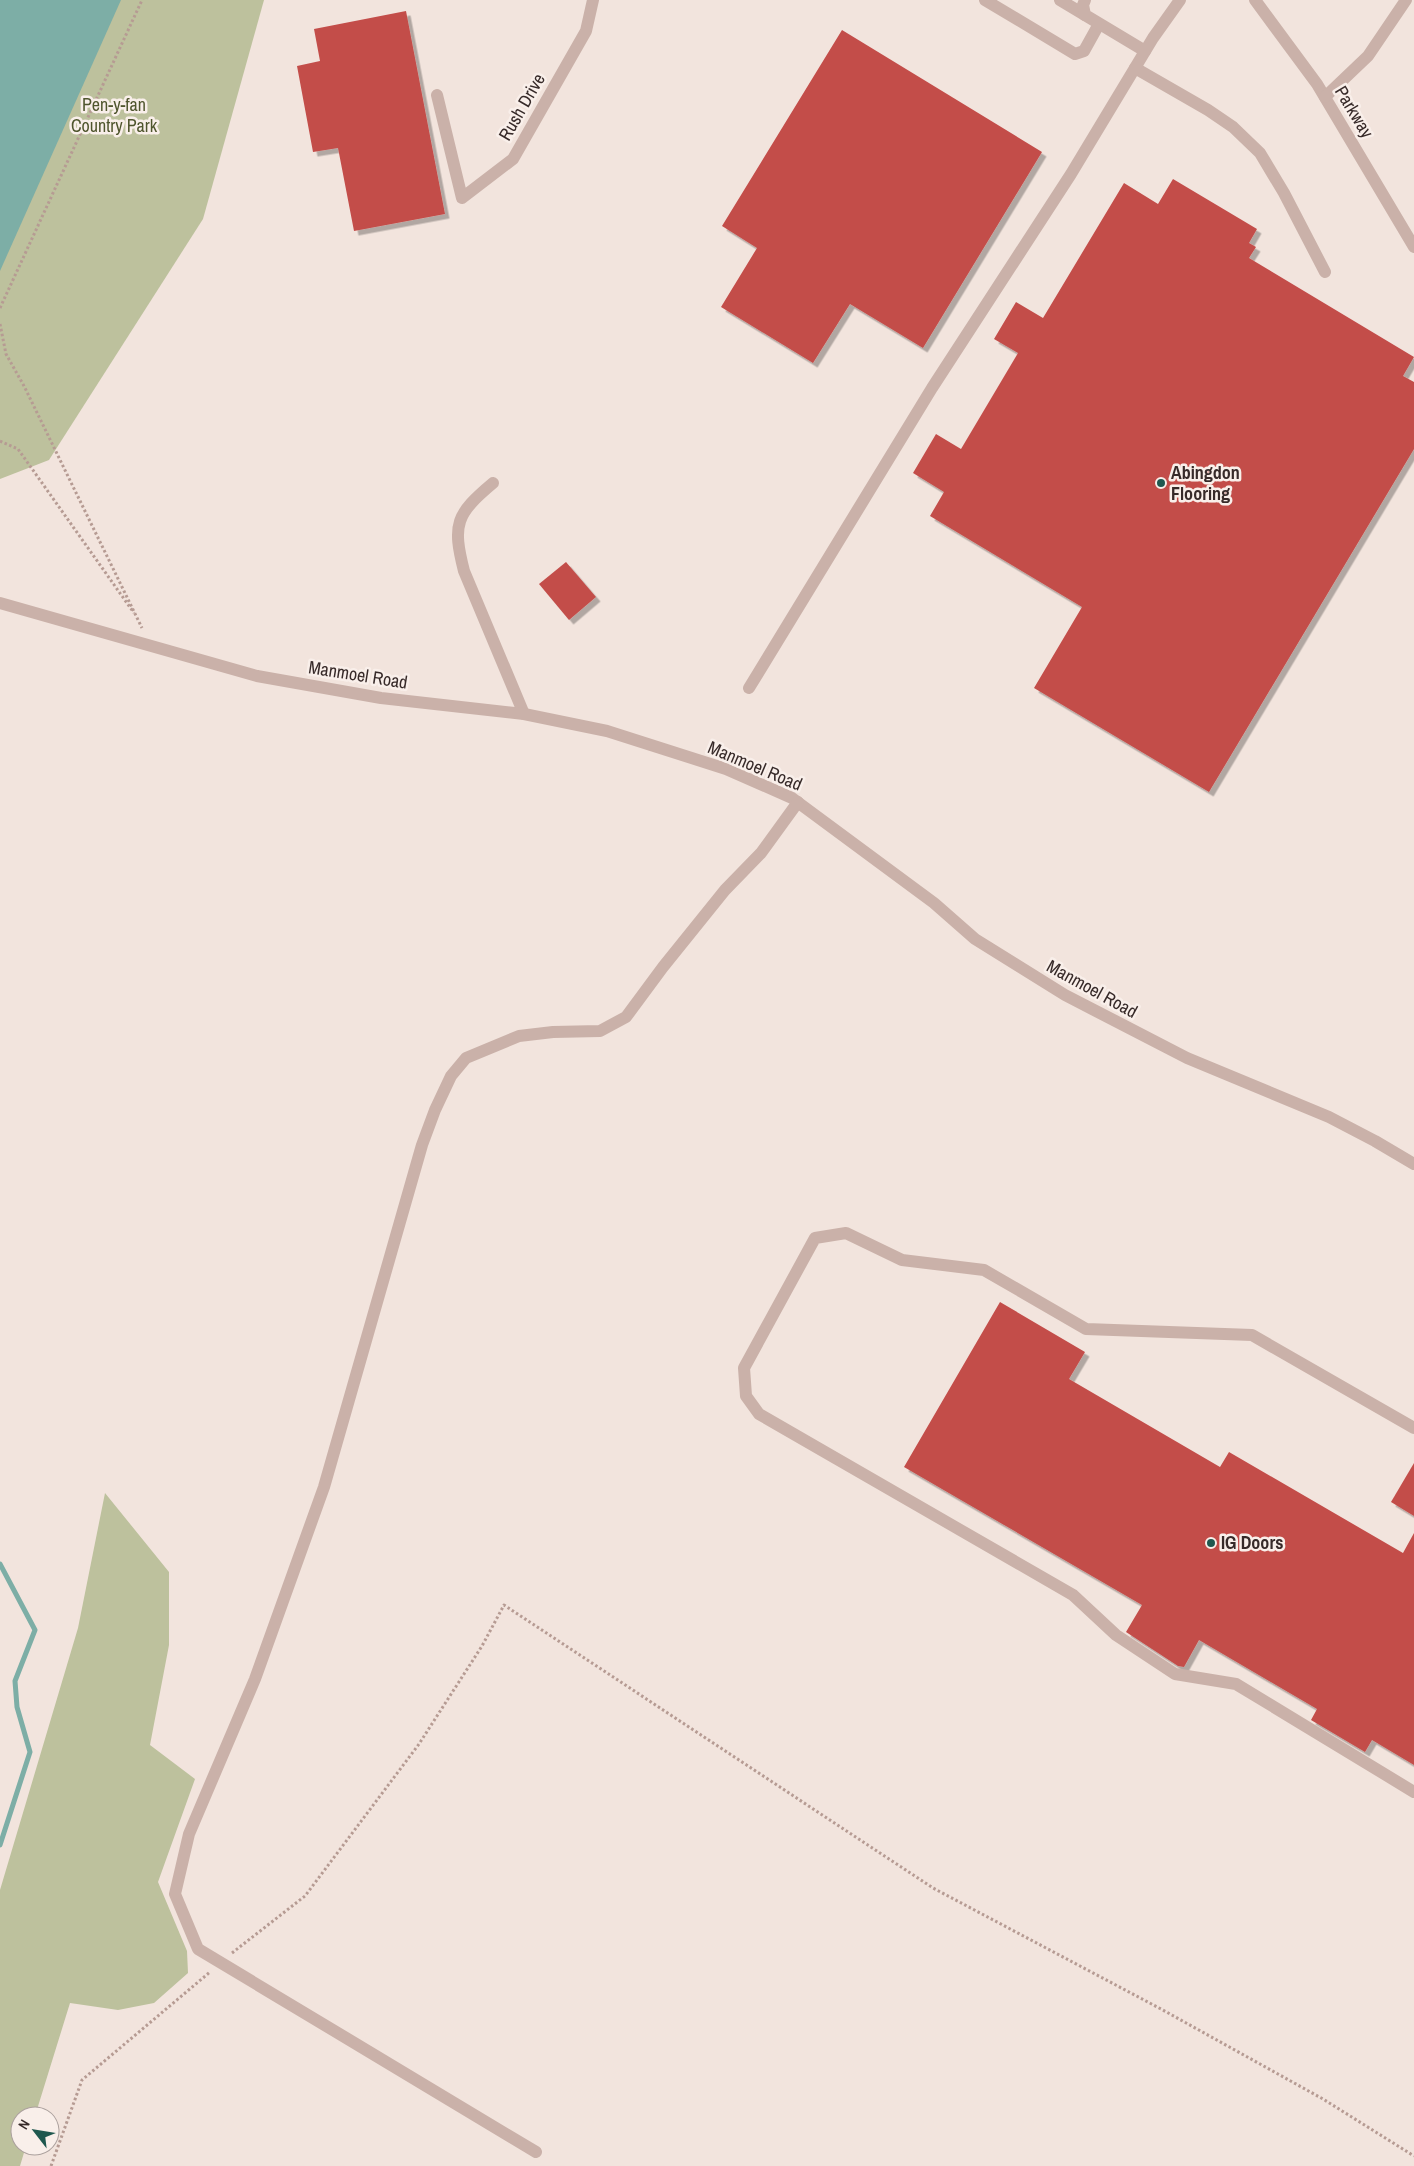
<svg xmlns="http://www.w3.org/2000/svg" width="1414" height="2166" viewBox="0 0 1414 2166" font-family="'Archivo Narrow',sans-serif">
<style>
.green{fill:#bdc19d}
.water{fill:#7daea6}
.lines{fill:none;stroke-linecap:round;stroke-linejoin:round}
.stream{stroke:#7daea6;stroke-width:5}
.building{fill:#c34d4a;filter:url(#shadow)}
.path{stroke:#b69b93;stroke-width:3;stroke-dasharray:2.5 2.5;stroke-linecap:butt}
.minor{stroke:#cab1a9;stroke-width:12}
.poi-dot{fill:#1f584f;stroke:#f9efea;stroke-width:2}
.labels{text-anchor:middle;stroke-width:5;stroke-linejoin:round;paint-order:stroke}
.park-label{font-size:18px;fill:#4f552d;stroke:#f9efea}
.street-label{font-size:18px;fill:#372a29;stroke:#f9efea}
.poi-label{font-size:18px;font-weight:bold;fill:#372a29;stroke:#f9efea;text-anchor:start}
</style>
<defs>
<filter id="shadow"><feDropShadow dx="4.5" dy="4.5" stdDeviation="0" flood-color="#0004"/></filter>
</defs>
<rect width="100%" height="100%" fill="#f2e4dd"/>
<!-- green -->
<g class="green">
<path d="M0 0H264L203 219 49 460 0 479Z"/>
<path d="M105 1493 169 1572V1645L150 1745 195 1779 158 1882 187 1951 188 1973 154 2003 118 2010 70 2003 35 2116H20V2146H26L20 2166H0V1890L78 1628Z"/>
</g>
<!-- water -->
<path class="water" d="M0 0H121L0 271Z"/>
<g class="lines">
<!-- stream -->
<path class="stream" d="M0 1564 35 1630 15 1681 17 1707 30 1752 0 1845"/>
</g>
<!-- building -->
<g class="building">
<path d="M406 11 445 214 354 231 338 148 313 152 297 66 320 61 314 29Z"/>
<path d="M842 30 1042 152 923 348 850 304 813 363 721 307 757 248 722 226Z"/>
<path d="M1173 179 1257 229 1249 243 1256 247 1249 258 1414 357 1403 376 1414 382V449L1209 792 1034 688 1082 607 930 516 944 492 913 473 936 434 961 449 1018 353 994 339 1016 302 1043 318 1124 183 1158 204Z"/>
<path d="M566 562 596 597 569 620 539 584Z"/>
<path d="M1000 1302 1085 1352 1069 1379 1220 1467 1229 1452 1403 1553 1414 1533V1765L1372 1740 1365 1752 1311 1720 1317 1709 1199 1640 1184 1667 1178 1666 1126 1632 1142 1605 904 1467Z"/>
<path d="M1414 1463V1516L1391 1502Z"/>
</g>
<g class="lines">
<!-- path -->
<g class="path">
<path d="M0 308 142 0"/>
<path d="M0 324 6 354 24 386 142 628"/>
<path d="M0 441 18 449 134 613"/>
<path d="M232 1953 305 1896 419 1744 482 1646 504 1605 933 1888 1161 2009 1323 2099 1414 2156"/>
<path d="M51 2166 82 2080 210 1972"/>
</g>
<!-- minor -->
<g class="minor">
<path d="M985 0 1075 54 1084 51 1099 24"/>
<path d="M1060 0 1085 15"/>
<path d="M1085 0 1083 5 1085 15 1145 51"/>
<path d="M1255 0 1317 84 1414 247"/>
<path d="M1135 68 1208 110 1233 127 1260 153 1284 193 1325 272"/>
<path d="M437 95 462 198 513 159 586 31 593 0"/>
<path d="M1325 97 1368 56 1406 0"/>
<path d="M493 483C456 514 452 524 464 571L524 714"/>
<path d="M0 603 257 676 381 698 524 714 607 731 726 769 792 798 934 903 975 939 1065 995 1187 1058 1329 1117 1375 1141 1414 1164"/>
<path d="M749 688 932 388 1071 174 1153 38 1180 0"/>
<path d="M1414 1428 1252 1335 1086 1329 984 1270 902 1260 846 1233 815 1238 744 1368 746 1396 759 1414 1073 1595 1116 1635 1175 1674 1236 1684 1414 1792"/>
<path d="M536 2152 198 1949 175 1894 189 1834 255 1679 324 1487 422 1145 435 1110 451 1076 466 1058 519 1036 553 1032 600 1031 626 1017 663 967 725 890 761 853 798 802"/>
</g>
</g>
<!-- markers -->
<g class="poi-dot">
<circle cx="1161" cy="483" r="5"/>
<circle cx="1211" cy="1543" r="5"/>
</g>
<g class="labels">
<!-- park labels -->
<g class="park-label">
<text x="114" y="111">Pen-y-fan<tspan x="114" dy="21">Country Park</tspan></text>
</g>
<!-- street labels -->
<g class="street-label">
<text transform="translate(522 107) rotate(-60)" y="6">Rush Drive</text>
<text transform="translate(1354 112) rotate(59)" y="6">Parkway</text>
<text transform="translate(358 675) rotate(9)" y="6">Manmoel Road</text>
<text transform="translate(755 766) rotate(23)" y="6">Manmoel Road</text>
<text transform="translate(1092 989) rotate(29)" y="6">Manmoel Road</text>
</g>
<!-- poi labels -->
<g class="poi-label">
<text x="1171" y="479">Abingdon<tspan x="1171" dy="21">Flooring</tspan></text>
<text x="1221" y="1549">IG Doors</text>
</g>
</g>
<!-- north arrow -->
<g transform="translate(35 2131) rotate(301)"><circle r="24" fill="#f9efea" stroke="#aba09d"/>
<path d="M0-4L9 19L0 12L-9 19Z" fill="#1f584f"/>
<text y="-8" font-size="14" font-weight="bold" text-anchor="middle" fill="#372a29">N</text>
</g>
</svg>
